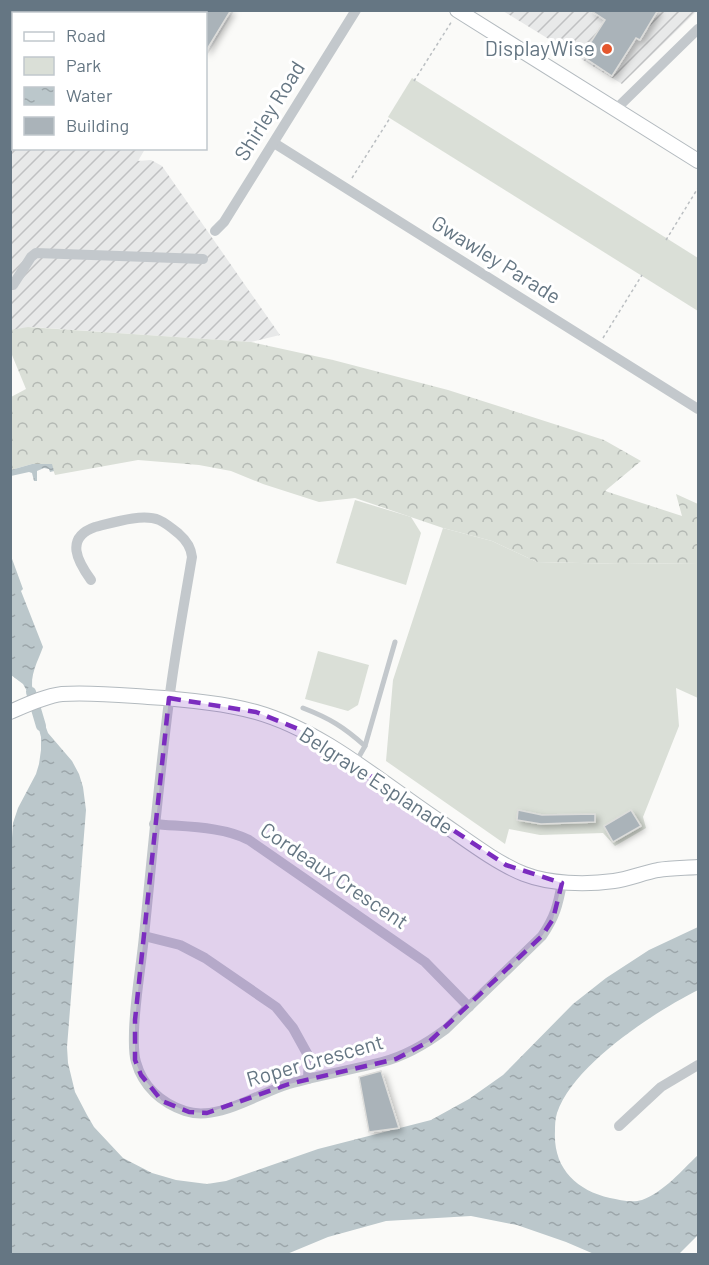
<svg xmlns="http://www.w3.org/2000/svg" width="709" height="1265" viewBox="0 0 709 1265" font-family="Barlow,sans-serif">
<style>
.built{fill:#e8e9e9}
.industrial{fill:url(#industrial-furrows)}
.forest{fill:url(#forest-crowns)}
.green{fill:#dadfd7}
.water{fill:url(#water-ripples)}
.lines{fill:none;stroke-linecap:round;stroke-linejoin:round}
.canal{stroke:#bbc7cb;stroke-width:10}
.building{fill:#aab3b9;stroke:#dcdcda;stroke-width:1.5;filter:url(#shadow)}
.secondary-casing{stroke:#b3babf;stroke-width:16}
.path{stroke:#bbbfc2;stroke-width:1.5;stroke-dasharray:3 3;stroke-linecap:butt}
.lane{stroke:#c3c8cc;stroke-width:5}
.street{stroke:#c3c8cc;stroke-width:10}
.secondary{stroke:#fff;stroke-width:14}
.marked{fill:#7b2cbf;fill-opacity:0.2;stroke:#7b2cbf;stroke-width:4.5;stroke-dasharray:12 8;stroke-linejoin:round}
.poi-dot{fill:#e4572e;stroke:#fff;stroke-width:2}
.labels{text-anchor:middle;stroke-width:6;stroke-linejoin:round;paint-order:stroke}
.poi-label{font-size:21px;fill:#657683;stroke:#fff;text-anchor:end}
.street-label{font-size:21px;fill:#657683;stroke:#fff}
</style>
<defs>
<pattern id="industrial-furrows" width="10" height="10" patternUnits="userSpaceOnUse" patternTransform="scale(1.5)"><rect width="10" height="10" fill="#e8e9e9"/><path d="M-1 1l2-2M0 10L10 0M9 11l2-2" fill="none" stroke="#c0c1c2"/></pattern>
<pattern id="forest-crowns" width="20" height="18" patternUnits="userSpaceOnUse" patternTransform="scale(1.5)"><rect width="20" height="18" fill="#dadfd7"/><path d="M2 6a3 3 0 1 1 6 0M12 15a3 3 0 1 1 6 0" fill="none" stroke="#b4b9b4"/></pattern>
<pattern id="water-ripples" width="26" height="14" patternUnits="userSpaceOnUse" patternTransform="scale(1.5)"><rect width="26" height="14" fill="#bbc7cb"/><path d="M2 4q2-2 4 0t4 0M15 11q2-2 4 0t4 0" fill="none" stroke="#9ca6aa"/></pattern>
<filter id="shadow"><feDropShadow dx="3.5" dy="3.5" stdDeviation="3" flood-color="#0004"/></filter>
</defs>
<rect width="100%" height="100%" fill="#fafaf8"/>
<!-- built -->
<path class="built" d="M70 11H234L206 57V14H75Z"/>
<!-- industrial -->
<g class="industrial">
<path d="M698 10 622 84 503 11Z"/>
<path d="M11 11H76L79 13 14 14V148L145 149 138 161 151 160 162 166 280 335 251 342 31 327 11 331Z"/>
</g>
<!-- forest -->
<path class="forest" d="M28 327 251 342 333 360 448 390 604 440 641 461 605 491 682 516 676 494 698 504V563L623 564 537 562 492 541 443 528 355 498 319 502 263 484 231 471 199 465 138 460 55 475 51 464H32L11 470V397L26 389 12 355H11V330Z"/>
<!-- green -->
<g class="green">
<path d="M412 78 698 258V311L388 117Z"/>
<path d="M355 500 411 517 421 533 406 585 336 563Z"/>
<path d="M443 528 492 541 537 562 623 564 698 563V698L676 688 679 726 643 817 646 828 615 846 603 833 540 835 509 829 505 844 386 761 393 680Z"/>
<path d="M318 651 369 665 358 705 348 711 305 699Z"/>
</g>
<!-- water -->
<g class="water">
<path d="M32 464H52L54 471 50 472 49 469 44 468 37 471V481H34L32 473 29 472 11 476V470Z"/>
<path d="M11 556 23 589 21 591 43 647C38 661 29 676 33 691L28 693 23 684 11 675Z"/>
<path d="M40 711 48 733 72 761 79 774 83 787 86 810 67 1047 68 1063 75 1092 87 1115 94 1127 123 1158 152 1173 176 1180 207 1184 226 1181 318 1149 431 1120 469 1099 503 1075 573 1004 606 978 649 950 698 927V990C653 1013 574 1064 557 1113 555 1119 555 1126 555 1131 553 1168 576 1190 610 1198 620 1200 632 1203 642 1200 665 1191 681 1171 698 1155V1235L679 1254H594L566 1242 517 1225 471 1216 386 1221 328 1237 287 1254H11V853L13 823 18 808 36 774 39 764 41 750V737L35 714Z"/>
</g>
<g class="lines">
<!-- canal -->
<path class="canal" d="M31 692 41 726"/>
</g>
<!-- building -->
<g class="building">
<path d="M206 10H231L206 51Z"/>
<path d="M590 10H658L640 40 636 38 612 76 582 56 605 20Z"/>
<path d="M518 810 542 815 595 814V822L541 824 517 820Z"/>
<path d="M631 810 641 826 613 842 604 826Z"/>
<path d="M381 1071 399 1128 369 1132 359 1077Z"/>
</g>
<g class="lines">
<defs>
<g id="secondary">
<path d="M457 10 698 161"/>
<path d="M10 712C26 705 45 696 62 694 90 692 120 695 148 697 182 699 223 703 256 712 323 731 382 783 439 821 464 838 496 863 524 874 550 884 585 885 614 881 628 879 643 873 658 870 671 868 685 868 698 867"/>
</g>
</defs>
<!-- secondary casing -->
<use href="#secondary" class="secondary-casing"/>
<!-- path -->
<g class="path">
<path d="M414 81 452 21"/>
<path d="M352 178 390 118"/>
<path d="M666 240 698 188"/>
<path d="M603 338 642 275"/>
</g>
<!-- lane -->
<g class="lane">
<path d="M10 19 14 21"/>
<path d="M10 99 14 96"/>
<path d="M303 708C329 718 344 727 365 746"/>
<path d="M356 762 365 746 395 642"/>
</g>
<!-- street -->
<g class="street">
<path d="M616 109 698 29"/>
<path d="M274 143 698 409"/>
<path d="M215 231 224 222 356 10"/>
<path d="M10 285H13L31 257 36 253 203 259"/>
<path d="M91 580C78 562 64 538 95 527 112 523 142 513 159 520 166 523 173 529 179 534 186 540 191 547 192 557 184 605 175 653 169 701 159 779 152 857 144 936 141 967 135 999 134 1031 134 1041 133 1053 136 1062 143 1087 162 1103 185 1111 218 1122 258 1093 289 1084 319 1075 351 1070 382 1062 406 1056 426 1044 446 1029L542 936C555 917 558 905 562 883"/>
<path d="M154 824C185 827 222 826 249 840L425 962 469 1007"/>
<path d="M144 936 180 945 205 958 276 1007 293 1028 309 1057 308 1079"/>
<path d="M619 1126 661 1087 698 1065"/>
</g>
<!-- secondary -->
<use href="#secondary" class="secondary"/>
</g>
<!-- marked area -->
<path class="marked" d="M169 698 256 712 303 731 506 865 562 883 553 919 542 936 430 1041 396 1059 289 1084 207 1113 189 1112 162 1101 141 1075 135 1060V1020Z"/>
<!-- markers -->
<circle class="poi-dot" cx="607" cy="49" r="6"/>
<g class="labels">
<!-- poi labels -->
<g class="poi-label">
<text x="595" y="56">DisplayWise</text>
</g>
<!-- street labels -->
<g class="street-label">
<text transform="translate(270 111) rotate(-58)" y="7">Shirley Road</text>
<text transform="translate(496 260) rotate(32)" y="7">Gwawley Parade</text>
<text transform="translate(376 781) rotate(33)" y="7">Belgrave Esplanade</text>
<text transform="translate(334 876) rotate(34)" y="7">Cordeaux Crescent</text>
<text transform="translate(315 1061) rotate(-16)" y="7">Roper Crescent</text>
</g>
</g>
<!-- border -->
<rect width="709" height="1265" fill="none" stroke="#657683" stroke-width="24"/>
<!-- legend -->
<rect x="12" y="12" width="195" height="138" fill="#ffffff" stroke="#c1c8cd" stroke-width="1.5"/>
<rect x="24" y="32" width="30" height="9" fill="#ffffff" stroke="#c1c8cd" stroke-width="1.5"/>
<text x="66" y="42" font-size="18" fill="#657683">Road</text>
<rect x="24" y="57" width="30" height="18" fill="#dadfd7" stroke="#c1c8cd" stroke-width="1.5"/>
<text x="66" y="72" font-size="18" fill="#657683">Park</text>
<rect x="24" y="87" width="30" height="18" fill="url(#water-ripples)" stroke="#c1c8cd" stroke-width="1.5"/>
<text x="66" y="102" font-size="18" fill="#657683">Water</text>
<rect x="24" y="117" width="30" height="18" fill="#aab3b9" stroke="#c1c8cd" stroke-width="1.5"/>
<text x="66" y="132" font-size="18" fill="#657683">Building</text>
</svg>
